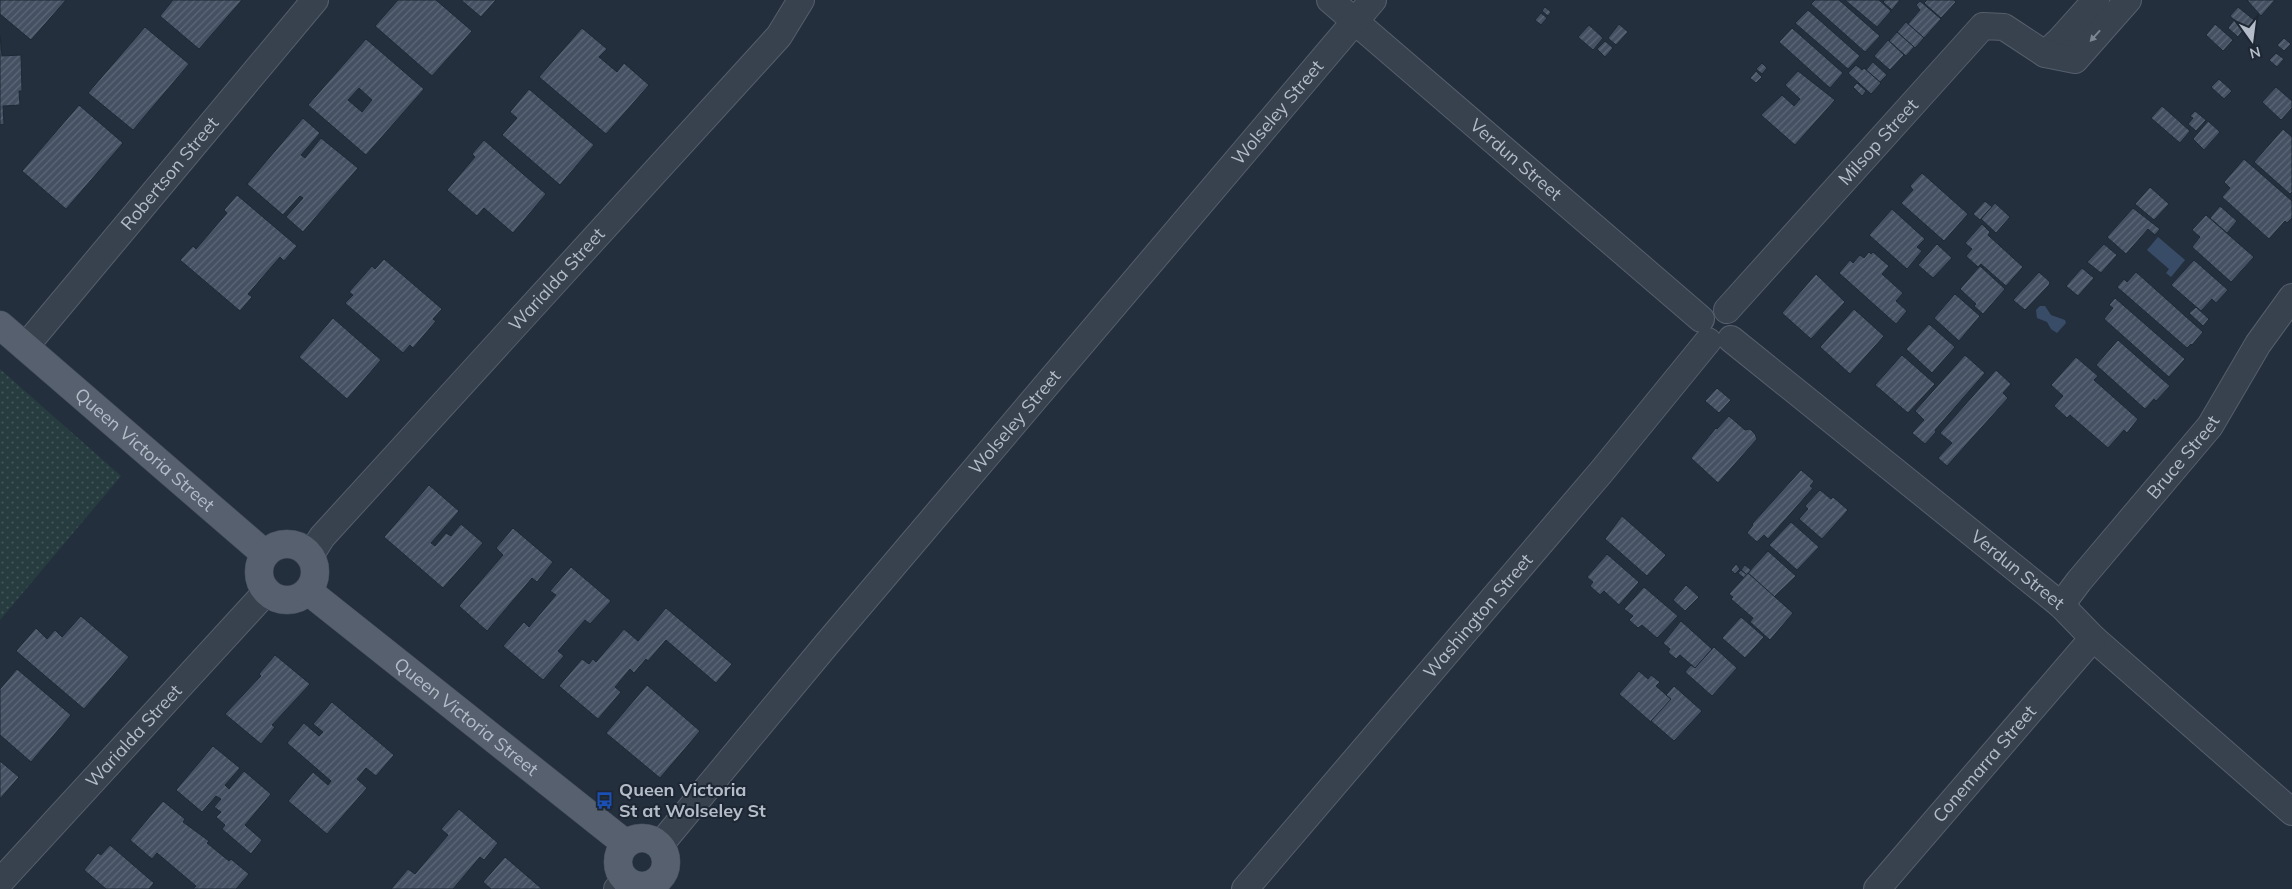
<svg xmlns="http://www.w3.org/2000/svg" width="2292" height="889" viewBox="0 0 2292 889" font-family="Mulish,sans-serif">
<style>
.park{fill:url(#park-dots)}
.water{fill:#394c67}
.building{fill:url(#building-hatch);stroke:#1f2835;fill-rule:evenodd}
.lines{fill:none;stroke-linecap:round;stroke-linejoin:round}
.minor-casing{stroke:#565f6c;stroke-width:28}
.major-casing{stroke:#414a57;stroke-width:29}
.minor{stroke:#38414e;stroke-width:26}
.major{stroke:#56606e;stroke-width:28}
.oneway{fill:#7c8592}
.labels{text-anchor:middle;stroke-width:4;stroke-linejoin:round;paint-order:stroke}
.street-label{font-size:18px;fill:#b4bcc9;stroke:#1d2633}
.poi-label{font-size:18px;font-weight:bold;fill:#b4bcc9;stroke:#1d2633;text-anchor:start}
</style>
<defs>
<pattern id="park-dots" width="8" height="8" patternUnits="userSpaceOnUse" patternTransform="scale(1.25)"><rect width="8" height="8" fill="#263c3f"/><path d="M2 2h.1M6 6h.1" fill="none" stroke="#435659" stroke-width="1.8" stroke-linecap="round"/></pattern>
<pattern id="building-hatch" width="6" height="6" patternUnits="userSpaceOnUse" patternTransform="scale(1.25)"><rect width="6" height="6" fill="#455162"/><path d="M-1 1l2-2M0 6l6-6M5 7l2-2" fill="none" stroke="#5d6877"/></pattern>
</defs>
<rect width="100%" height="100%" fill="#242f3e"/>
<!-- park -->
<path class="park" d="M0 369 121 476 0 620Z"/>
<!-- water -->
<g class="water">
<path d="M2158 237 2185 260 2171 277 2166 273 2169 269 2147 250Z"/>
<path d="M2040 306H2045L2051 315 2065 320 2066 323 2057 333 2051 329 2047 322 2037 318 2036 310Z"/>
</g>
<!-- building -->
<g class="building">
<path d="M0 0H66L31 40 0 14Z"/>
<path d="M173 0H242L199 49 160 16Z"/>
<path d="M398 0H436L472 31 432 76 375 26Z"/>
<path d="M461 0H496L481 17Z"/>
<path d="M1815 0H1839L1880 36 1865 52 1811 4Z"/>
<path d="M1845 0H1879L1891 11 1877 27Z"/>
<path d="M1885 0H1900L1892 10 1883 2Z"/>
<path d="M1927 0H1954L1956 2 1941 18 1924 3Z"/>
<path d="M2247 0H2275L2261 16Z"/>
<path d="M1920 1 1941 19 1924 38 1908 24 1920 10 1916 5Z"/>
<path d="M1545 7 1551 12 1548 16 1542 11Z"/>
<path d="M2238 7 2254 20 2246 30 2230 16Z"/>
<path d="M1808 10 1860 56 1848 69 1795 23Z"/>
<path d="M1541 13 1547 18 1541 25 1535 20Z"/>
<path d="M2234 20 2244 29 2238 37 2228 28Z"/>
<path d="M1906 22 1924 38 1915 48 1897 32Z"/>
<path d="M1619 24 1628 32 1616 45 1608 38Z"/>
<path d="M2215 24 2233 40 2223 51 2206 35Z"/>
<path d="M1589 25 1603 38 1593 50 1578 37Z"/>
<path d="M145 27 189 64 133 130 88 93Z"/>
<path d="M582 28 607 49 599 57 617 72 624 63 649 85 606 134 539 77Z"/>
<path d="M1792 28 1843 73 1830 88 1779 42Z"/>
<path d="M1897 32 1914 47 1906 56 1889 41Z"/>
<path d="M0 35 2 56 21 55 22 91H19L20 105 3 106 4 124 0 125Z"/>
<path d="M2284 38 2291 44 2284 51 2277 45Z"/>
<path d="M366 39 424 89 366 155 308 105ZM359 88 372 100 362 112 348 100Z"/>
<path d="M1888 40 1904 55 1890 70 1874 56Z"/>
<path d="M1605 41 1613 48 1605 57 1597 49Z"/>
<path d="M2276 53 2284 59 2277 67 2269 60Z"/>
<path d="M1873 62 1887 75 1880 82 1866 70Z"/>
<path d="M1762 63 1767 68 1762 74 1756 69Z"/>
<path d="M1856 65 1862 70 1864 68 1881 83 1871 94 1848 73Z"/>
<path d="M1756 71 1762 77 1756 83 1750 78Z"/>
<path d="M1798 71 1835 100 1795 145 1761 115 1782 95 1794 106 1800 99 1785 85Z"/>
<path d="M2219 79 2232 91 2224 99 2211 87Z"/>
<path d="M1857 83 1866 91 1862 96 1853 87Z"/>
<path d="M2276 87 2292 101V108L2281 120 2262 102Z"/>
<path d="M529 89 594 145 560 185 502 135 517 118 510 112Z"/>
<path d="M79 105 123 143 66 209 22 171Z"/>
<path d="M2162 106 2190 131 2180 143 2151 118Z"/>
<path d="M2195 111 2206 120 2196 131 2188 124 2193 118 2190 116Z"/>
<path d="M303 118 320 133 301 155 305 158 321 138 358 168 303 232 286 217 303 198 300 196 283 215 247 184Z"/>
<path d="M2208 121 2220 132 2204 150 2193 139Z"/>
<path d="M2283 129 2292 137V192L2290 194 2254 162Z"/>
<path d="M484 140 546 194 513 233 484 208 477 216 447 190 475 157 472 154Z"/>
<path d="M2244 159 2292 201V218L2287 223 2285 221 2269 239 2222 197 2230 188 2224 182Z"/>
<path d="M1922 173 1968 214 1944 241 1901 203 1913 190 1910 186Z"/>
<path d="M2150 187 2169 204 2154 220 2135 204Z"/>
<path d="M237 195 297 246 284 261 280 257 248 294 252 297 240 311 180 260 193 246 196 249 227 213 224 210Z"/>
<path d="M1985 201 1992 207 1980 220 1973 214Z"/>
<path d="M1995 203 2010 217 1996 233 1981 219Z"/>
<path d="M2220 206 2237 221 2227 233 2210 218Z"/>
<path d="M2133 208 2160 229 2155 235 2148 229 2126 254 2107 237Z"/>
<path d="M1892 209 1925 239 1917 247 1922 251 1907 269 1869 235Z"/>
<path d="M2206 215 2254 257 2231 282 2192 247 2200 237 2192 230Z"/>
<path d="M1982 224 1990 232 1988 235 2023 267 2006 286 1981 264 1978 267 1966 256 1972 249 1965 243Z"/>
<path d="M1937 244 1952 258 1933 278 1918 265Z"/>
<path d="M2104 244 2117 255 2101 273 2087 262Z"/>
<path d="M1869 252 1871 254 1873 252 1889 266 1882 274 1903 293 1896 301 1907 311 1896 324 1839 273 1850 260 1853 263 1860 255 1864 258Z"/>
<path d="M384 259 442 309 433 319 436 321 413 348 410 345 403 353 345 303 353 295 349 292 372 266 375 269Z"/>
<path d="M2194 260 2228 290 2216 303 2212 299 2201 311 2171 285Z"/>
<path d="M1980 266 2005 289 1983 314 1974 306 1976 304 1960 289Z"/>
<path d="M2082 268 2094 278 2078 296 2066 286Z"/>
<path d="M2039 272 2050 282 2049 285 2025 310 2013 300Z"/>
<path d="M2136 272 2203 332 2192 345 2191 344 2187 348 2117 287 2124 279 2127 282Z"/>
<path d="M1816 274 1845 302 1811 339 1782 313Z"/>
<path d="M1955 294 1980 316 1959 341 1934 318Z"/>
<path d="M2115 298 2185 359 2169 377 2104 319 2113 308 2109 305Z"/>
<path d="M2196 307 2209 319 2203 326 2189 313Z"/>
<path d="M1854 309 1884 336 1850 374 1820 347Z"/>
<path d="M333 318 381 360 347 399 299 357Z"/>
<path d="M1929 324 1955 347 1932 373 1906 349Z"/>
<path d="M2118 340 2170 386 2156 401 2154 399 2145 409 2096 365Z"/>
<path d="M1902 355 1935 384 1908 413 1875 385Z"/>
<path d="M1965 355 1985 373 1935 430 1936 432 1925 444 1912 433 1924 420 1915 411Z"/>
<path d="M2076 357 2098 376 2094 380 2138 419 2127 433 2124 430 2108 448 2070 415 2067 418 2054 406 2063 396 2051 385Z"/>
<path d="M1996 370 2011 384 2003 393 2008 398 1947 466 1938 458 1952 443 1940 433Z"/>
<path d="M1717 388 1731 400 1719 413 1705 401Z"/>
<path d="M1729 416 1745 430 1750 429 1755 434 1757 439 1718 483 1691 458 1716 428 1717 429Z"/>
<path d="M1801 470 1814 481 1810 486 1813 488 1768 539 1764 535 1757 542 1747 533 1753 525 1752 524Z"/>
<path d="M429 485 459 511 431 543 435 546 446 533 451 536 461 524 483 543 443 588 384 537Z"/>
<path d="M1820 490 1831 499 1833 497 1848 510 1822 539 1799 519 1808 509 1805 506Z"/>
<path d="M1622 516 1666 555 1647 576 1605 539Z"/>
<path d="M1791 522 1819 547 1797 570 1769 545Z"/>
<path d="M513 528 553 562 537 582 532 578 487 631 459 606 503 555 496 548Z"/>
<path d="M1768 551 1796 576 1774 597 1748 573Z"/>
<path d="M1607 554 1639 582 1619 605 1604 591 1600 595 1590 586 1593 582 1587 577Z"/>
<path d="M1736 564 1740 569 1735 574 1731 570Z"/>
<path d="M1745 565 1751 570 1747 575 1741 570Z"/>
<path d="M571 567 611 601 590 624 585 620 558 651 564 656 543 680 503 646 524 622 529 627 556 595 550 591Z"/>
<path d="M1741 570 1747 575 1744 578 1738 573Z"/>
<path d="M1748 573 1793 613 1770 640 1750 622 1753 618 1731 599 1733 597 1729 594Z"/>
<path d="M1686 585 1699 597 1685 611 1673 600Z"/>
<path d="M1644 587 1678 616 1657 638 1642 625 1638 628 1629 620 1633 616 1624 609Z"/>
<path d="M666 608 732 664 716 683 666 640 648 661 646 659 634 673 630 669 615 687 621 692 598 719 559 686 582 659 589 664 593 659 596 662 624 629 638 641Z"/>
<path d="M81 616 129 657 84 709 16 651 36 628 47 639 55 630 62 637Z"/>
<path d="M1741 617 1764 637 1745 658 1722 638Z"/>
<path d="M1681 621 1712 649 1695 668 1680 655 1676 659 1668 652 1670 649 1663 643Z"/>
<path d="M1714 647 1737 668 1712 696 1685 672 1691 665 1695 668Z"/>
<path d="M275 655 310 684 272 725 275 727 261 744 225 714 261 676 259 674Z"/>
<path d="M17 669 71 715 31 762 0 735V689Z"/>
<path d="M1639 671 1648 679 1651 675 1660 682 1656 686 1671 699 1651 722 1619 694Z"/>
<path d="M647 685 700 731 660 778 606 733Z"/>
<path d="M1674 686 1702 711 1674 741 1651 721 1671 699 1666 695Z"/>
<path d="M332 702 394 755 376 776 366 768 357 779 367 788 327 834 288 801 313 772 328 785 331 781 287 743 304 723 319 736 323 732 313 724Z"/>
<path d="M213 746 240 768 225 785 229 789 244 771 271 794 245 825 262 840 251 854 222 829 225 825 216 817 221 812 214 807 221 799 216 796 202 812 176 790Z"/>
<path d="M0 761 19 777 0 799Z"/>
<path d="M163 801 185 819 183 822 209 841 207 843 229 861 231 859 249 874 236 889H193L196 886 157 853 152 859 130 840Z"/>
<path d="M459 809 498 843 484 860 480 857 453 889H391L408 869 415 874 448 835 441 829Z"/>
<path d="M110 845 154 883 149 889H106L84 870 98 853 101 855Z"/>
<path d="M505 857 542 889H491L483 882Z"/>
</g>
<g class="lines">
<defs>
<g id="minor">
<path id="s1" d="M1330 0 1701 319"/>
<path d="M2045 54 2060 40 2096 0"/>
<path id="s2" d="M1727 310 1983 26 2004 27 2045 54 2075 60 2128 0"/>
<path id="s3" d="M1731 339 2061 605 2093 638 2292 812"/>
<path id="s4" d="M25 347 315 0"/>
<path id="s5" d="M310 556 322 537 779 36 801 0"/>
<path id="s6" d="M2061 605 2079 581 2210 426 2258 344 2292 297"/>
<path id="s7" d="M660 845 826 645 1373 0"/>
<path id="s8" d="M0 882 267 591"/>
<path d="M617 889 625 880"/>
<path id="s9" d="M1245 889 1602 471 1708 341"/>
<path id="s10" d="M1877 889 2093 638"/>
</g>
<g id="major">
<path id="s11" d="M0 325 265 554"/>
<circle cx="287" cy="572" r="28"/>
<path id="s12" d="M308 591 626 844"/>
<circle cx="642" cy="862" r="24"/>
</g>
</defs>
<!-- minor casing -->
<use href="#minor" class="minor-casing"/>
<!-- major casing -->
<use href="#major" class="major-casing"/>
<!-- minor -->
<use href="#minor" class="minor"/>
<!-- major -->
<use href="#major" class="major"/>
</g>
<!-- one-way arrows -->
<defs><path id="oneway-solid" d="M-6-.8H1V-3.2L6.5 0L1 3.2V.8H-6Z" transform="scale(1.25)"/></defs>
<use class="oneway" href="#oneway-solid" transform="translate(2095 36) rotate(132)"/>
<!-- icons -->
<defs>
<symbol id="bus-bare" viewBox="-9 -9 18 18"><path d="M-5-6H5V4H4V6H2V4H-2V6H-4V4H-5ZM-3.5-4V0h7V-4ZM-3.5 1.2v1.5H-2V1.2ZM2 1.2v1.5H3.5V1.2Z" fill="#1a4fb4" stroke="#1d2633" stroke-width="2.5" paint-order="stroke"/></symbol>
</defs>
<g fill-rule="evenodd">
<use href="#bus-bare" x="592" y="788" width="25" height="25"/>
</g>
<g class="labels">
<!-- street labels -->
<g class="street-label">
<text dy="6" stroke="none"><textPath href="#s7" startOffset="958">Wolseley Street</textPath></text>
<text dy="6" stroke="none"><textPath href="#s2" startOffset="226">Milsop Street</textPath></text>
<text dy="6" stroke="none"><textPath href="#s1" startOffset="245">Verdun Street</textPath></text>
<text dy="6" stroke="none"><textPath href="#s4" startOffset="226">Robertson Street</textPath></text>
<text dy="6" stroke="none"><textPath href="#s5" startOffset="371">Warialda Street</textPath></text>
<text dy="6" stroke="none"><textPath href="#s7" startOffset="552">Wolseley Street</textPath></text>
<text dy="6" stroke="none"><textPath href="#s11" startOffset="191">Queen Victoria Street</textPath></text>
<text dy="6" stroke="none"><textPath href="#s6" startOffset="192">Bruce Street</textPath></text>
<text dy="6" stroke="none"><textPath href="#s3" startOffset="368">Verdun Street</textPath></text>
<text dy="6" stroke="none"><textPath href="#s9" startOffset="359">Washington Street</textPath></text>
<text dy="6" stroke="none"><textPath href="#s12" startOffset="202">Queen Victoria Street</textPath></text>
<text dy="6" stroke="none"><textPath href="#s8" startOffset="198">Warialda Street</textPath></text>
<text dy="6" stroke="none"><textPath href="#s10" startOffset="165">Conemarra Street</textPath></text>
</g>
<!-- poi labels -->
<g class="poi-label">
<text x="619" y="796">Queen Victoria<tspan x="619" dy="21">St at Wolseley St</tspan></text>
</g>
</g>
<!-- north arrow -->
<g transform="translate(2252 40) rotate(166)" stroke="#1d2633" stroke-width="4" paint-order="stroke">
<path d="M0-4L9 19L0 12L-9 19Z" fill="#b4bcc9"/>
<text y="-8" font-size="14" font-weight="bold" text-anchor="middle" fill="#b4bcc9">N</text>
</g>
</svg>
